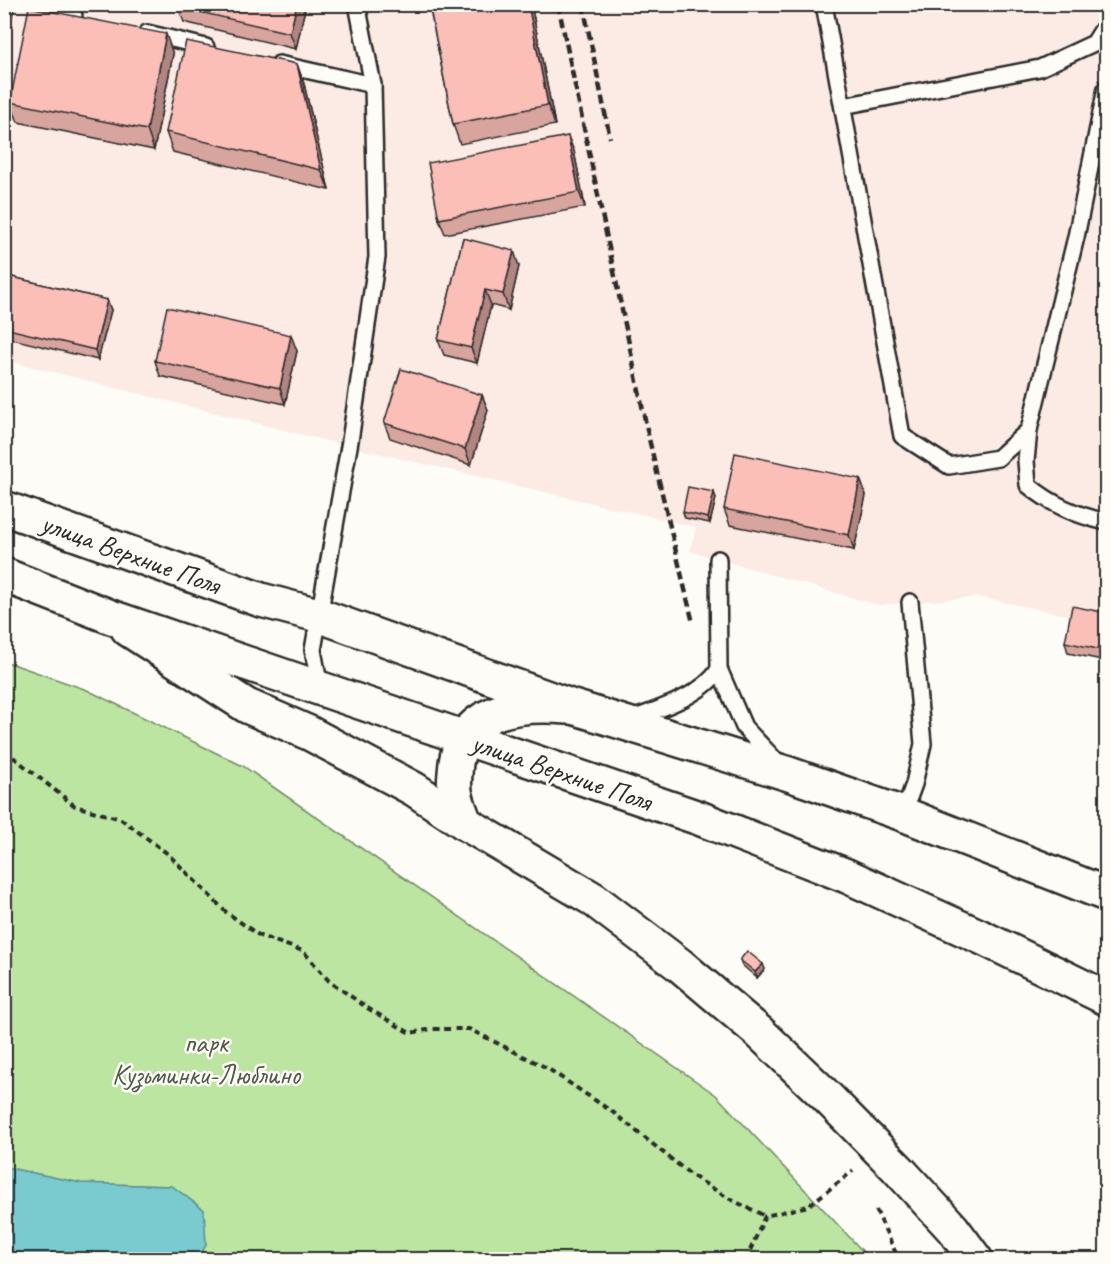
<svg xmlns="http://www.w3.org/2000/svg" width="1111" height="1264" viewBox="0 0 1111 1264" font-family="Caveat,sans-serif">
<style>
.built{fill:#fceae4}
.green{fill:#bbe5a1;stroke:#738866;stroke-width:1.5}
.water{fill:#79cbcf;stroke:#5a8b8d;stroke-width:1.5}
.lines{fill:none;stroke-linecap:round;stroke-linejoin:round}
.service-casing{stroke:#2b2b2b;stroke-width:20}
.tertiary-casing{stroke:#2b2b2b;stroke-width:38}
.secondary-casing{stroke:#2b2b2b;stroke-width:38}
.path{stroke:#2b2b2b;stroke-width:4;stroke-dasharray:6 4.5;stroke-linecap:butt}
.service{stroke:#fdfcf7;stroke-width:15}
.tertiary{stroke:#fdfcf7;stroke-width:33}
.secondary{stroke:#fdfcf7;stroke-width:33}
.rail{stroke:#2b2b2b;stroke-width:4.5;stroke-dasharray:9 4.5;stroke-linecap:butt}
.wall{fill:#d8a49e;stroke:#2b2b2b;stroke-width:1.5}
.shaded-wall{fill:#b08681;stroke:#2b2b2b;stroke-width:1.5}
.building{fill:#fbbfb8;stroke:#2b2b2b;stroke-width:1.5}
.labels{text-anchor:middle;stroke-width:5;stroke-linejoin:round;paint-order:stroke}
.street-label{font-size:28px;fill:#2b2b2b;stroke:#fdfcf7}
.park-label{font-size:28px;fill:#4f5a48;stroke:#fdfcf7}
</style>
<rect width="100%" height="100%" fill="#fdfcf7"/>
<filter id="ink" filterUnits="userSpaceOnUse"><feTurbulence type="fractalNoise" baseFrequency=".0167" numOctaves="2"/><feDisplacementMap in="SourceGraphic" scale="12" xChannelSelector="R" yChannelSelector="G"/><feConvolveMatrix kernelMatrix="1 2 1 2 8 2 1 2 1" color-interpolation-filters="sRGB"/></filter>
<g filter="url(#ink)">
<!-- built -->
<path class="built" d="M5 5H1106V623L979 597 878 605 690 551 696 527 363 450 5 360Z"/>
<!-- green -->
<path class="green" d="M4 661 87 690 243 766 716 1095 870 1259H5Z"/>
<!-- water -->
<path class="water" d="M5 1167 81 1183 172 1186 204 1210 206 1245 198 1259H5Z"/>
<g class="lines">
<defs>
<g id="service">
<path d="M824 4 902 436 949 466 998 458 1029 430"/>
<path d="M50 11 74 16"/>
<path d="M147 33 206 47"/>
<path d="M279 64 373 85"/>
<path d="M1106 88 1076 237 1029 430 1026 461 1028 485C1052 505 1076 515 1106 522"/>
<path d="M843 106 1040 68 1094 43 1106 24"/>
<path d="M718 559 719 669 744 727 778 763"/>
<path d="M320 688 313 650 350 441 377 257 373 85 357 4"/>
<path d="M630 720C658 709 703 696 719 669"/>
<path d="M903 814 914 784 923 744 910 602"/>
</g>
<g id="tertiary">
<path d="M128 629 247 706 309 733 414 789 465 823 593 899 681 966 759 1032 824 1094 897 1168 953 1229 976 1260"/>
<path d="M465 823C462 814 458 805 456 796 453 786 455 774 456 763 465 707 521 703 568 707"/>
</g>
<g id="secondary">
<path d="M4 508 261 600 318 615 573 707 789 774 903 814 1106 894"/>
<path d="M4 575 111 617 699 818 847 876 981 937 1106 998"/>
</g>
</defs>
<!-- service casing -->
<use href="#service" class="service-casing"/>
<!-- tertiary casing -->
<use href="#tertiary" class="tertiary-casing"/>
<!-- secondary casing -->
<use href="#secondary" class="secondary-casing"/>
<!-- path -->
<g class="path">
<path d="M4 753H8L75 806 121 819 168 854 226 912 260 936 303 951 329 981 369 1009 410 1033 432 1029H469L547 1068 614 1113 691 1175 730 1199 765 1216"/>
<path d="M876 1210 899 1260"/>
<path d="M746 1260 765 1216 808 1206 853 1171"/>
</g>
<!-- service -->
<use href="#service" class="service"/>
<!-- tertiary -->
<use href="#tertiary" class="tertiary"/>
<!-- secondary -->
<use href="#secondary" class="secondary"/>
<!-- rail -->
<g class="rail">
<path d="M558 4 649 439 693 623"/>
<path d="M583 4 610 138"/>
</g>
</g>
<!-- wall -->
<g class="wall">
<path d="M306 4 296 49 184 22 178 7Z"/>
<path d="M312 4H328L313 7Z"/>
<path d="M429 4H531L555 125 460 144 453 124Z"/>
<path d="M173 54 154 150 18 122 10 102Z"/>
<path d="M297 64 304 84 329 190 173 152 166 132Z"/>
<path d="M574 151 585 207 445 234 439 219Z"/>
<path d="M463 238 519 266 509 310 491 305 477 363 444 355 438 340Z"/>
<path d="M4 275 107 300 111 310 98 360 4 337Z"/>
<path d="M297 351 285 404 160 376 155 361Z"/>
<path d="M482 395 488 410 471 465 390 438 384 423Z"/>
<path d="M860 479 866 495 854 550 730 525 724 509Z"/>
<path d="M716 498 710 523 685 518 683 512Z"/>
<path d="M1107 613V661L1068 653 1065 642Z"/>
<path d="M740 960 765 969 757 978 742 965Z"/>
</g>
<!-- shaded-wall -->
<g class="shaded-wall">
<path d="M6 4H15L4 49V9Z"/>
<path d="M297 4H306L296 49 290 33Z"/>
<path d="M528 4H531L555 125 548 105Z"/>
<path d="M166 34 173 54 154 150 147 130Z"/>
<path d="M297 64 304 84 329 190 321 170Z"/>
<path d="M568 136 574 151 585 207 579 192Z"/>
<path d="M514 251 519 266 509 310 503 294Z"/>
<path d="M485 290 491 305 477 363 471 348Z"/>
<path d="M107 300 111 310 98 360 95 350Z"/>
<path d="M291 335 297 351 285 404 280 388Z"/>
<path d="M482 395 488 410 471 465 465 449Z"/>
<path d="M860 479 866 495 854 550 849 535Z"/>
<path d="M714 492 716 498 710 523 708 518Z"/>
<path d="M763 964 765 969 757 978 755 972Z"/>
</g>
<!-- building -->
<g class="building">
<path d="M179 4H297L290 33 178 7Z"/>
<path d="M429 4H528L548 105 453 124Z"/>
<path d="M29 7 166 34 147 130 10 102Z"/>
<path d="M186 41 297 64 321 170 166 132Z"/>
<path d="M568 136 579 192 439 219 428 163Z"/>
<path d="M463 238 514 251 503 294 485 290 471 348 438 340Z"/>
<path d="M4 275 107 300 95 350 4 328Z"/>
<path d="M167 307 291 335 280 388 155 361Z"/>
<path d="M401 369 482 395 465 449 384 423Z"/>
<path d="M735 453 860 479 849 535 724 509Z"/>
<path d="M688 487 714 492 708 518 683 512Z"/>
<path d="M1072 606 1107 613V651L1065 642Z"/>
<path d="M747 951 763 964 755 972 740 960Z"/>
</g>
</g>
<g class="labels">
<!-- street labels -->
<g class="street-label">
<text transform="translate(131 553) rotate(20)" y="10">улица Верхние Поля</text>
<text transform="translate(562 771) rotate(19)" y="10">улица Верхние Поля</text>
</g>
<!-- park labels -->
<g class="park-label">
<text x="206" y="1052">парк<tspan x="206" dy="32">Кузьминки-Люблино</tspan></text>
</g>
</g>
<!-- margin -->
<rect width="1111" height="1264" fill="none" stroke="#fdfcf7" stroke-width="24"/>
<rect x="12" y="12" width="1087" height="1240" fill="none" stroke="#2b2b2b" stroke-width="2" filter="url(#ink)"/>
</svg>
